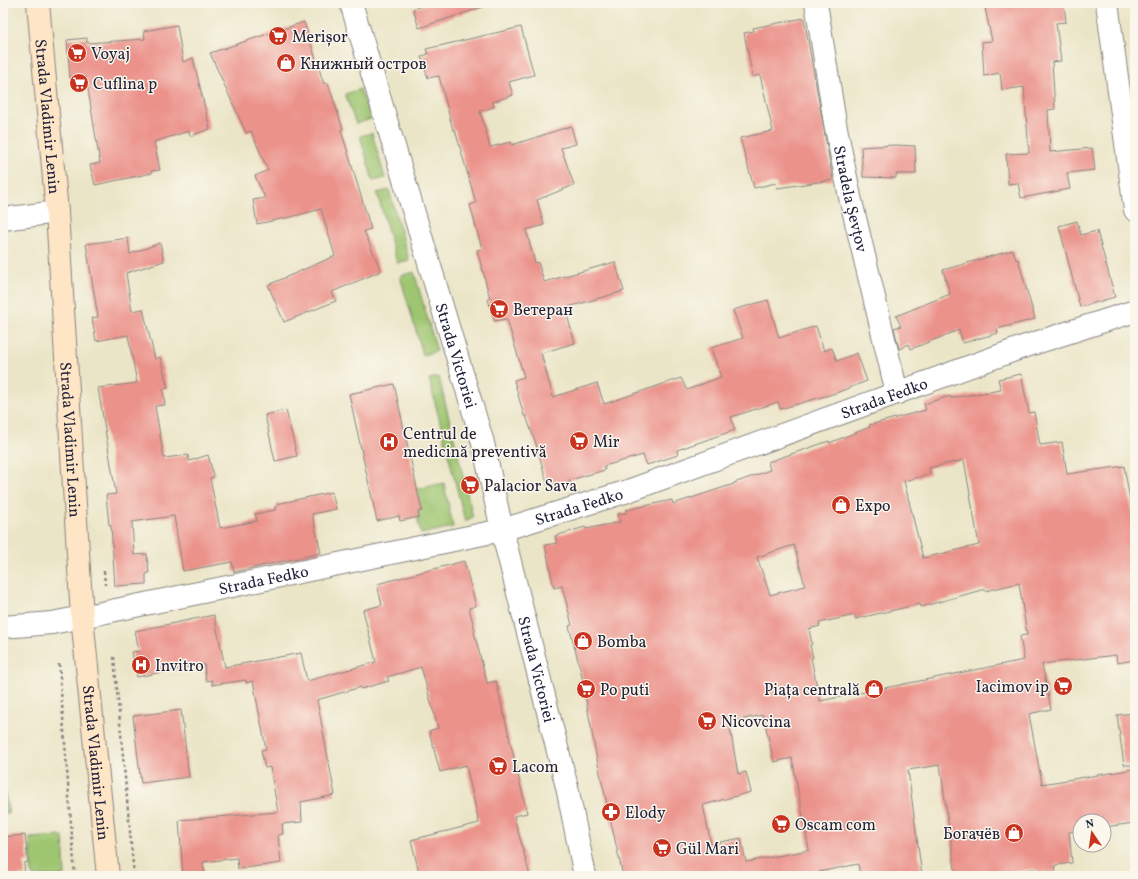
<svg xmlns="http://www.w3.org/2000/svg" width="1138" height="879" viewBox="0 0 1138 879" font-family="Vollkorn,serif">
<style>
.green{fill:#9ec570;stroke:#607456}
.forest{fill:#7eaa62;stroke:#50664e}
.building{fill:#eb928a;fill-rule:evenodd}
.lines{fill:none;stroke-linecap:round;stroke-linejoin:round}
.minor-casing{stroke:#868481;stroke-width:24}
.secondary-casing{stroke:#868481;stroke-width:24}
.path{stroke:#868481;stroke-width:2.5;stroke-dasharray:3 3;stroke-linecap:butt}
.minor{stroke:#fff;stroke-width:22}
.secondary{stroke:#fee5c5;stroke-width:22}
.labels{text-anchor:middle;stroke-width:3;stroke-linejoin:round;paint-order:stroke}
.poi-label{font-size:16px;fill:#22223b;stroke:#fbf7ec;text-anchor:start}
.street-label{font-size:16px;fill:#22223b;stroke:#fbf7ec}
</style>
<rect width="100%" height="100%" fill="#fbf7ec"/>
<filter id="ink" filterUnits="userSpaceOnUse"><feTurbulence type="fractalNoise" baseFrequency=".025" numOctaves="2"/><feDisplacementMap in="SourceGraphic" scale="8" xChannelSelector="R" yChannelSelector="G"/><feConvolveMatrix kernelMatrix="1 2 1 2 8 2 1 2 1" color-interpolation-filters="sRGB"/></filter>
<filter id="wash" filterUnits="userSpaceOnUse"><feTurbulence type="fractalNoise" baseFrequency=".012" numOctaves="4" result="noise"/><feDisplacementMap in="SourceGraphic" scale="16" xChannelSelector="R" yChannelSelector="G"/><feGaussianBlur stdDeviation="0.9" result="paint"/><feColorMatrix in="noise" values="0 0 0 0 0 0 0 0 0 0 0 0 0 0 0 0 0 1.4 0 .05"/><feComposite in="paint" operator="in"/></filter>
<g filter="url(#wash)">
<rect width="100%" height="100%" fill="#ebe5c7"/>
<!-- green -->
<g class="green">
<path d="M360 89 371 119 356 124 345 94Z"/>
<path d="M372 133 385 178 373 181 360 136Z"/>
<path d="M389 190 409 260 397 263 377 193Z"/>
<path d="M414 272 437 351 423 355 400 276Z"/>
<path d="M439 377 473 517 465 521 429 379Z"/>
<path d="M444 483 453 527 421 534 417 517 418 512 422 510 417 489Z"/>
<path d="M63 836 65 876H32L30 838Z"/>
</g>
<!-- forest -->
<path class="forest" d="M3 789H4L9 813 3 814Z"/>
<g id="blocks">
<!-- building -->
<g class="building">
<path d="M430 3H485L486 6 419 28 413 9Z"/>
<path d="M984 3H1064L1066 22 1056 23 1061 61 1052 62 1055 109 1048 110 1050 152 1092 148 1095 170 1067 173 1070 189 1021 198 1018 183 1008 184 1006 154 1029 153 1024 87 1002 90 1000 73 984 76 982 42 992 41Z"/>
<path d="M804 18 833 180 777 188 776 183 754 188 740 138 773 131 760 75 753 77 744 33 754 31 753 28Z"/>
<path d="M304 22 324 84 328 83 343 129 341 130 371 229 364 231 381 271 332 292 336 301 284 322 268 285 335 256 321 209 291 217 257 224 253 200 265 198 255 176 268 170 251 131 246 133 210 53Z"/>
<path d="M177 25 183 62 193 58 210 129 190 136 189 131 154 142 160 170 151 171 152 173 95 185 90 165 100 163 86 77 70 78 67 40 87 38V43L145 39 144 31Z"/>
<path d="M521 27 534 75 509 82 513 95 493 102 494 107 480 111 490 147 511 142 512 145 571 126 576 144 561 148 574 185 537 200 544 225 526 230 535 263 538 262 544 282 615 262 624 291 565 308 575 343 541 353 553 397 597 383 604 404 681 378 687 390 721 377 711 348 743 338 733 310 768 300 779 338 816 326 824 351 832 348 837 361 857 353 867 381 836 393 780 409 778 402 731 417 735 430 677 450 678 455 647 465 643 455 604 466 605 470 570 480V482L552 488 551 485 548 486 536 444 526 416H524L514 380 524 377 507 319 494 321 488 299 490 298 477 250 482 249 470 205 476 203 455 130H453L439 76 428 78 421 57 428 54 426 49Z"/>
<path d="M895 145 915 146 916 174H896V178L863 177 861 147Z"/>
<path d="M1077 221 1081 235 1097 231 1115 297 1080 307 1059 226Z"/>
<path d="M128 238 130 254 160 243 164 261 126 273 132 311 143 309 155 359 160 357 168 388 163 389 165 405 155 406 164 458 188 455 189 461 208 455 214 477 210 478 220 528 257 521 255 514 275 510V507L278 506 277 504 332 492 336 509 312 514 321 553 234 572 232 562 183 571 174 516 132 522 134 555 147 554 149 573 146 574V584L115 586 111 525H109L106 495 116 494 98 388 137 383 128 335 96 341 92 318 98 317 86 244Z"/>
<path d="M1013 250 1016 260 1018 259 1035 319 997 329 998 333 963 343 959 330 911 349 909 344 899 349 894 328 901 326 896 316 950 294 943 270Z"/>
<path d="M1021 374 1029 413 1034 412 1040 445 1062 442 1067 474 1124 466 1133 516H1135V660L1117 663 1116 655 1042 664 1051 709 1029 714 1042 784 1135 769V823L1104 827V821H1080V830L1069 832 1072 863 1055 865 1056 871 1039 873 1038 870 1035 871 1034 869 983 876H956L940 765 908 770 922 876H860L858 864 819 872V876H623L596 755 581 672 569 626 572 625 562 586 554 588 545 545 557 543 555 536 585 527 586 529 620 522 618 514 626 513V510L672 500 673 504 734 484V483L770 470 768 462 829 441V443L870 427 869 425 926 410 924 404 950 396 951 398 1001 390 998 379ZM964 460 979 545 923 558 904 481 930 474 929 468ZM794 545 805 586 770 595 757 557ZM1019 583 1027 635 1020 636 1024 660 820 701 811 658H813L810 645 812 644 809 629 820 626 819 623 855 615V619L920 604 921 607 985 589V591ZM763 715 774 762 792 758 809 850 746 862 741 838 711 844 703 805 751 792 746 772 738 774 729 722Z"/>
<path d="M394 384 422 511 418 512 419 517 400 521 399 516 377 521 349 394Z"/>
<path d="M286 410 297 456 275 461 265 415Z"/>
<path d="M464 561 476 606 469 608 475 631 474 632 487 683 496 681 527 813 514 816 530 876H420L411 840 479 823 466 765 440 772 429 731 438 728 421 667 387 677 389 681 361 689V687L317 700 335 795 301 802 302 822 282 824 283 834 278 835 281 863 238 869 237 858 203 862 205 876H183L179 820 278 812 270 767 265 768 261 750 266 749 253 681 246 683V680L212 685V680L206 681 204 664 137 677 132 652 139 651 135 631 214 615 225 667 301 653 307 681 376 662 363 610 382 605 377 584Z"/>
<path d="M181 710 189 777 141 783 133 716Z"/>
<path d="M1135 713V765H1124L1117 715Z"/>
<path d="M25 835 28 862 24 863 25 876H3V837Z"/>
</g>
</g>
</g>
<g filter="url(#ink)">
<use href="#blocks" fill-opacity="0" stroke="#868481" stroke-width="1"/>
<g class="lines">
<defs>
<g id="minor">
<path id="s1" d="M351 3 483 443 502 530 567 787 585 876"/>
<path id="s2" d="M816 3 835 123 850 197 897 393"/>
<path d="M1107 3 1135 210"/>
<path d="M3 219 57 212"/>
<path id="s3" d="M3 627 52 623 82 617 502 530 625 492 1023 347 1135 311"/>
</g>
<g id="secondary">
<path id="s4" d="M38 3 57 212 82 617 108 876"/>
</g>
</defs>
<!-- minor casing -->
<use href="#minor" class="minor-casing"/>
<!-- secondary casing -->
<use href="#secondary" class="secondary-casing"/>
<!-- path -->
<g class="path">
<path d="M104 571 105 585"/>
<path d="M114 657 134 876"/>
<path d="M59 664 75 876"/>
</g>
<!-- minor -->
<use href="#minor" class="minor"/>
<!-- secondary -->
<use href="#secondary" class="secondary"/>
</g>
</g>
<!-- icons -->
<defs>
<symbol id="supermarket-disc" viewBox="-11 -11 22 22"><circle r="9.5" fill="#c8321e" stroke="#fbf7ec"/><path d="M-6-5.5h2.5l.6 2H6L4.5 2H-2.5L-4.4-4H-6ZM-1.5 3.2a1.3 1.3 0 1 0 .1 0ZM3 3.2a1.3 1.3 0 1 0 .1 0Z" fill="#fff"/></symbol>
<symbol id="shop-disc" viewBox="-11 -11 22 22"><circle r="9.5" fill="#c8321e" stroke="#fbf7ec"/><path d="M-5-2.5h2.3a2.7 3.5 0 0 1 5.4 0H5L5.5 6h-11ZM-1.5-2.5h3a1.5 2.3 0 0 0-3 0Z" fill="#fff"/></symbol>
<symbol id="hospital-disc" viewBox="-11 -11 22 22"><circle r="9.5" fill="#c8321e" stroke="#fbf7ec"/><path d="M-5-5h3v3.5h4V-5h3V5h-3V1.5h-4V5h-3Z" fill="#fff"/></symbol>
<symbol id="pharmacy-disc" viewBox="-11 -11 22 22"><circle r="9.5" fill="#c8321e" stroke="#fbf7ec"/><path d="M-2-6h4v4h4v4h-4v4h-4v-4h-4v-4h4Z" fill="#fff"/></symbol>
</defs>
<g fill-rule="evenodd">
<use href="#supermarket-disc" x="267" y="25" width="22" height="22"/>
<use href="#supermarket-disc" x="66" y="42" width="22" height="22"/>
<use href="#shop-disc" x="275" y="52" width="22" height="22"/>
<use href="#supermarket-disc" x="68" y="72" width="22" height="22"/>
<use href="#supermarket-disc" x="488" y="298" width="22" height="22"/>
<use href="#supermarket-disc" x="568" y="430" width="22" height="22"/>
<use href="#hospital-disc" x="378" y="431" width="22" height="22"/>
<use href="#supermarket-disc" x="459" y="474" width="22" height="22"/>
<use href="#shop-disc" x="830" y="494" width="22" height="22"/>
<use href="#shop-disc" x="572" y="630" width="22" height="22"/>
<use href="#hospital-disc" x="130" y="654" width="22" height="22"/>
<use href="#supermarket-disc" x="1052" y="675" width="22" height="22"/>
<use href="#supermarket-disc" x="575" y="678" width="22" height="22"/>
<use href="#shop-disc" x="863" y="678" width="22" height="22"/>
<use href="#supermarket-disc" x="696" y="710" width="22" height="22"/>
<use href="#supermarket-disc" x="487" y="755" width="22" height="22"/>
<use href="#pharmacy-disc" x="600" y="801" width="22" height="22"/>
<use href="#supermarket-disc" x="770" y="813" width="22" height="22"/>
<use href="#shop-disc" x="1003" y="822" width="22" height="22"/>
<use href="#supermarket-disc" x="651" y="837" width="22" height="22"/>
</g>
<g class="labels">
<!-- poi labels -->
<g class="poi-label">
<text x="292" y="42">Merișor</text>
<text x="91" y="59">Voyaj</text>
<text x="300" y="69">Книжный остров</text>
<text x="93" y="89">Cuflina p</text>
<text x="513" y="315">Ветеран</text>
<text x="403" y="439">Centrul de<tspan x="403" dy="18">medicină preventivă</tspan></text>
<text x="593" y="447">Mir</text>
<text x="484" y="491">Palacior Sava</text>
<text x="855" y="511">Expo</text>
<text x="597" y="647">Bomba</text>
<text x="155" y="671">Invitro</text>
<text x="1049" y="692" text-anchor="end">Iacimov ip</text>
<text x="600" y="695">Po puti</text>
<text x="860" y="695" text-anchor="end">Piața centrală</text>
<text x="721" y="727">Nicovcina</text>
<text x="512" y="772">Lacom</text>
<text x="625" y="818">Elody</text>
<text x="795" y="830">Oscam com</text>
<text x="1000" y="839" text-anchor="end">Богачёв</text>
<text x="676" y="854">Gül Mari</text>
</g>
<!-- street labels -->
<g class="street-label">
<text dy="6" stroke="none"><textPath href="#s4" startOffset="114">Strada Vladimir Lenin</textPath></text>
<text dy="6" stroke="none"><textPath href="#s2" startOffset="199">Stradela Șevțov</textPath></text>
<text dy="6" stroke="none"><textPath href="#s1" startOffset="368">Strada Victoriei</textPath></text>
<text dy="6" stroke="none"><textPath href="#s3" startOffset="913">Strada Fedko</textPath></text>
<text dy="6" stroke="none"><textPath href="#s4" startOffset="438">Strada Vladimir Lenin</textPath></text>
<text dy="6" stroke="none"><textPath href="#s3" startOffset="589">Strada Fedko</textPath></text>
<text dy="6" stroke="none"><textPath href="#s3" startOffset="265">Strada Fedko</textPath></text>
<text dy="6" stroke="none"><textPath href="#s1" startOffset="692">Strada Victoriei</textPath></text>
<text dy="6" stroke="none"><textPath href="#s4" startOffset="762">Strada Vladimir Lenin</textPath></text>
</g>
</g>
<!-- margin -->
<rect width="1138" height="879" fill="none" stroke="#fbf7ec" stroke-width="16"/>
<!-- north arrow -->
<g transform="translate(1092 833) rotate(347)"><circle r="19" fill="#fbf7ec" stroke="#a4a2a5"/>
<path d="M0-3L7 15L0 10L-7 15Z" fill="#c8321e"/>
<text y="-6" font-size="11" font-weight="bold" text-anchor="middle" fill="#22223b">N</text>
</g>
</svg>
